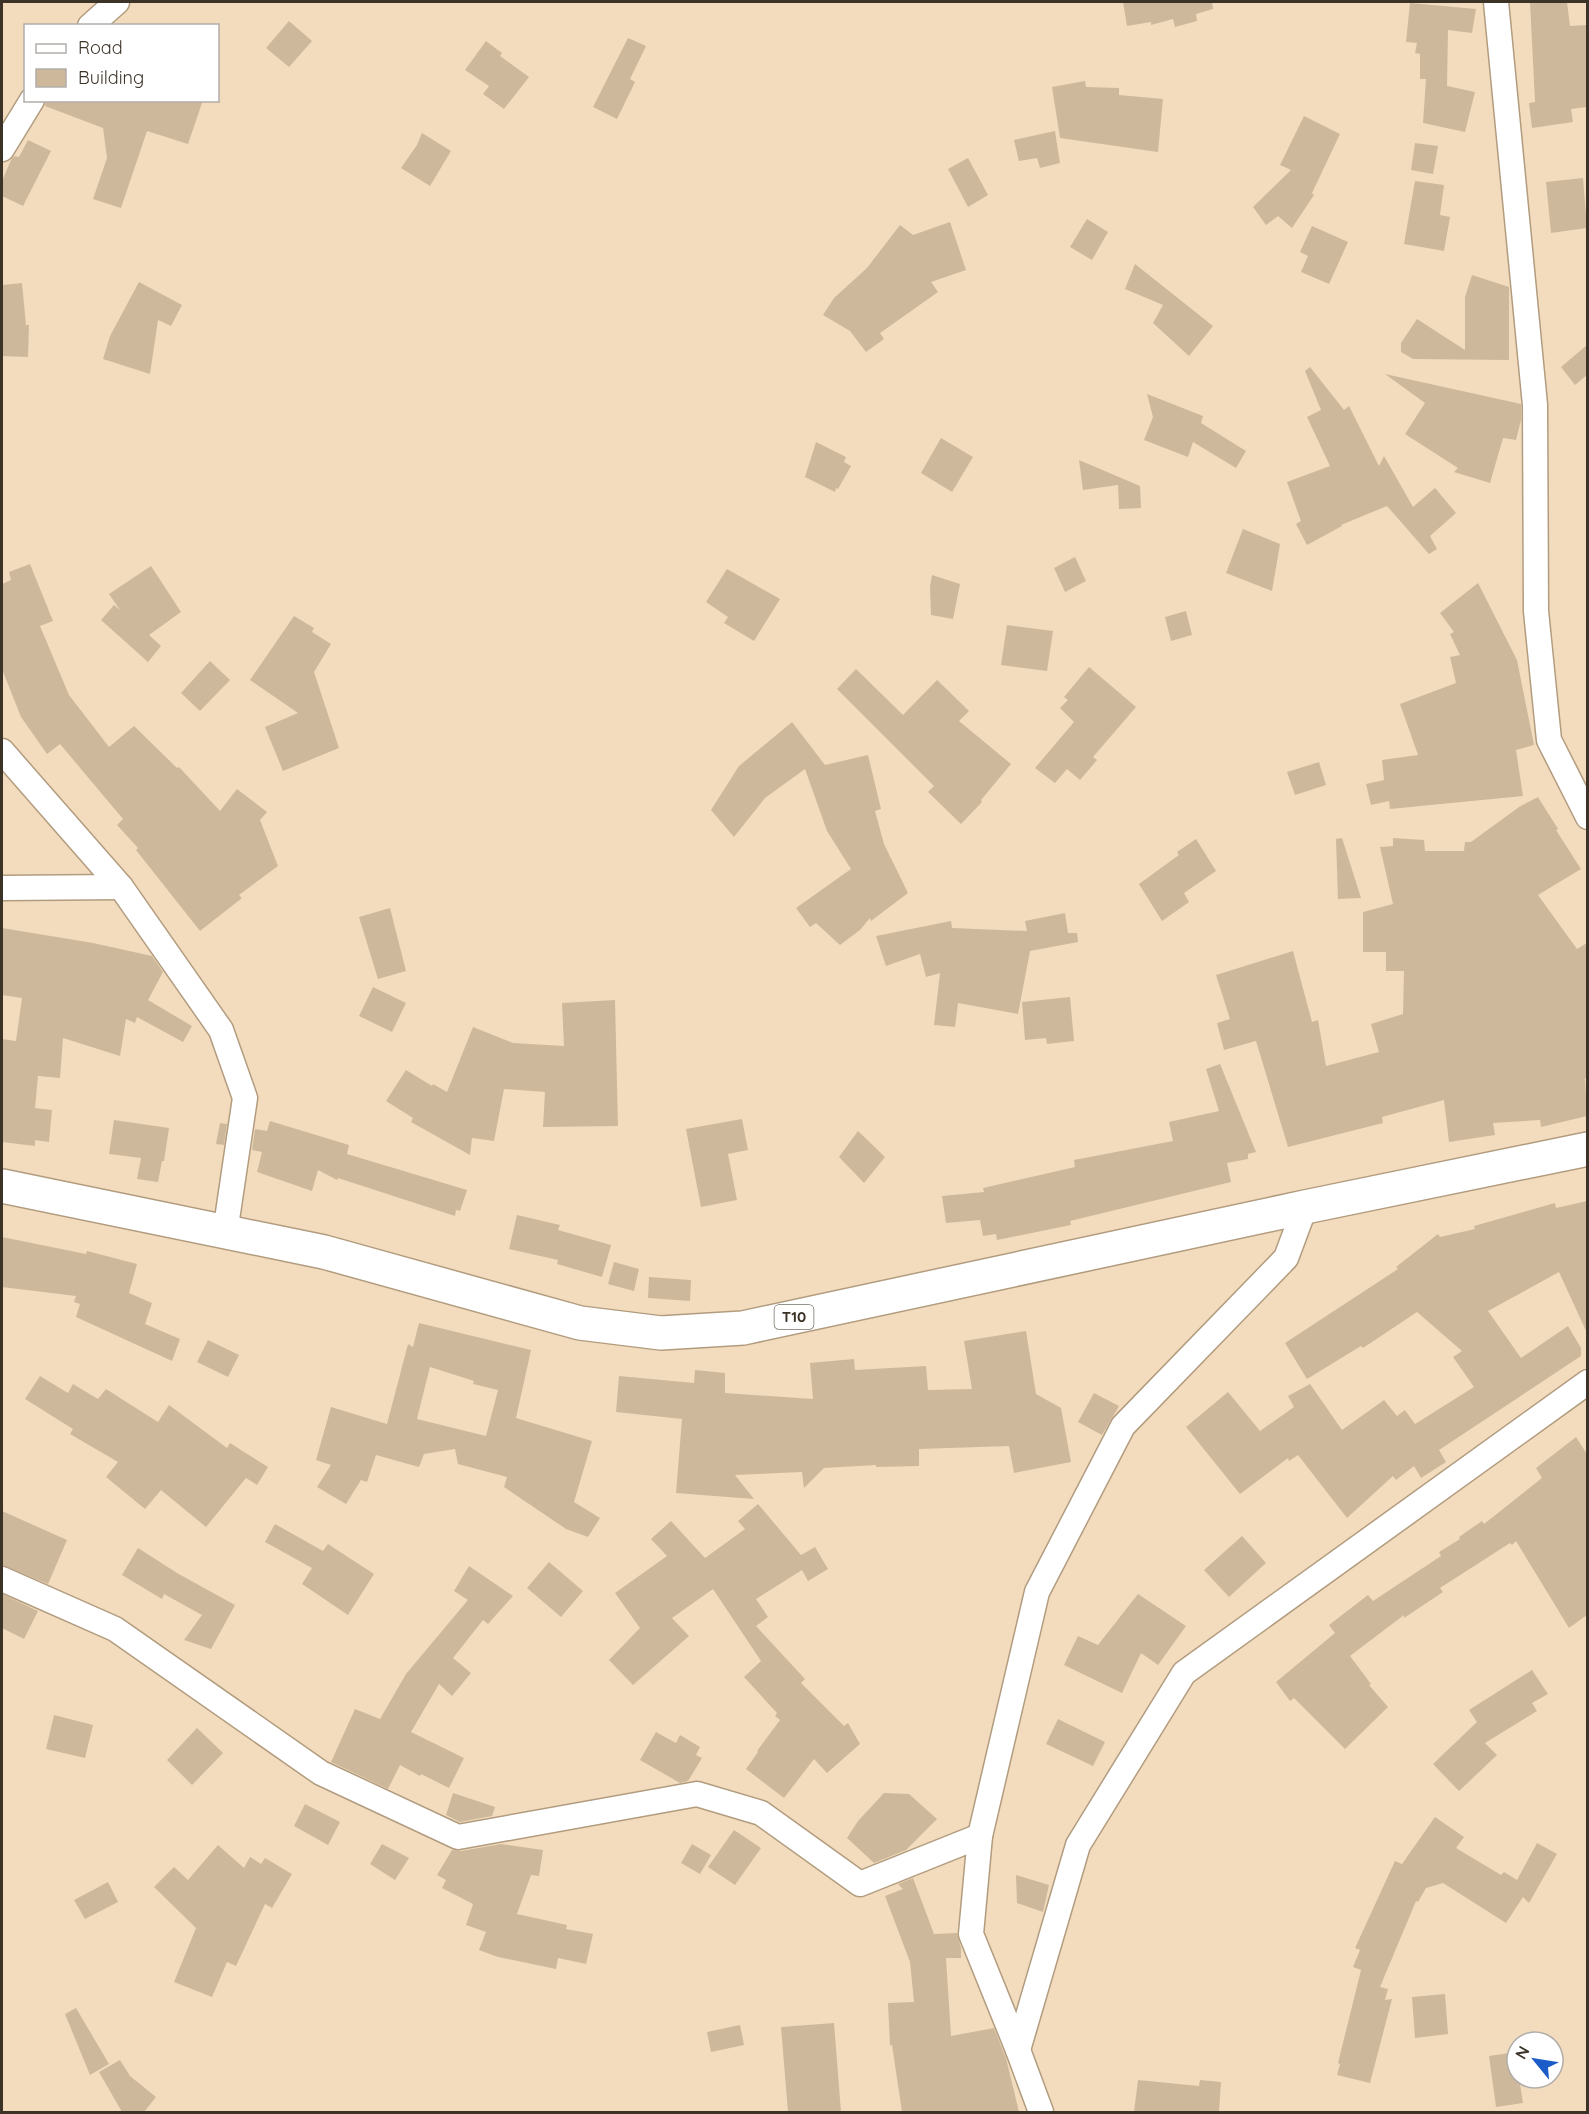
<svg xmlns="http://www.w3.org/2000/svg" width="1589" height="2114" viewBox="0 0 1589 2114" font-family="Quicksand,sans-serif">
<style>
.building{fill:#ceb89b;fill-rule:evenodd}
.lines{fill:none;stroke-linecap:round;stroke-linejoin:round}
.minor-casing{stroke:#b29c7f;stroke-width:27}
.trunk-casing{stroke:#b29c7f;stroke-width:36}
.minor{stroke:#fff;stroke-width:24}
.trunk{stroke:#fff;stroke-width:33}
.labels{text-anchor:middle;stroke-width:5;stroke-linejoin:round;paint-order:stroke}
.shield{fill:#fff;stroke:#767068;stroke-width:1.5}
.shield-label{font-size:15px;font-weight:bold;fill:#3c3328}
</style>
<rect width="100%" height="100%" fill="#f3dcbe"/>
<!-- building -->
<g class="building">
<path d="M1123 2H1212L1213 9 1196 14 1197 21 1175 27 1173 19 1151 25V22L1127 26Z"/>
<path d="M1530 2H1567L1570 26 1586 25 1587 107 1571 109 1573 122 1532 128 1529 103 1535 102Z"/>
<path d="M1410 3 1476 9 1472 33 1448 30 1447 86 1475 92 1465 132 1423 123 1426 79H1420V54L1415 53 1417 43 1406 42Z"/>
<path d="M289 21 312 41 289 67 266 48Z"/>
<path d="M628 38 646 46 630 79 635 82 617 119 593 107Z"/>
<path d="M486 41 502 53 500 56 529 77 504 109 483 94 489 86 465 70Z"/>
<path d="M1085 81 1086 87 1119 88V95L1163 99 1158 152 1060 138 1052 87Z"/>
<path d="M46 100H203L188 144 147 131 121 208 93 199 107 158 103 128 45 106Z"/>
<path d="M1304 116 1340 134 1312 193 1314 195 1292 228 1278 216 1266 225 1253 207 1291 170 1280 165Z"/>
<path d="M1055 131 1060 163 1040 168 1037 158 1019 161 1014 140Z"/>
<path d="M422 133 451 151 430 186 401 168 417 145Z"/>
<path d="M28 140 51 151 23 206 2 196V181L12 158 15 156 19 157Z"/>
<path d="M1415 143 1438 146 1433 174 1411 170Z"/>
<path d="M968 158 988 195 968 207 948 169Z"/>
<path d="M1583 178 1587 228 1551 233 1546 182Z"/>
<path d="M1415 181 1444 185 1440 215 1450 217 1444 251 1404 244Z"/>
<path d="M1087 219 1108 232 1092 260 1070 247Z"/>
<path d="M950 222 966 270 931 282 938 292 880 333 884 339 866 352 850 331 823 315 834 298 867 268 900 225 913 235Z"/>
<path d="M1312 226 1348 242 1329 284 1301 272 1308 256 1300 252Z"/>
<path d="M1135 264 1213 326 1189 356 1153 323 1163 305 1125 289Z"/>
<path d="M1472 275 1509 287V360L1413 359 1401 352V343L1417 319 1465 350V297Z"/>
<path d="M139 282 182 305 171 326 158 320 150 374 103 359 110 336Z"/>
<path d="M22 283 26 325H29L28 357 2 356V285Z"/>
<path d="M1587 345V375L1575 385 1561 367Z"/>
<path d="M1310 367 1344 410 1349 406 1379 466 1384 456 1413 507 1435 488 1456 513 1430 536 1437 549 1429 554 1387 506 1341 525 1342 526 1307 545 1296 524 1301 521 1287 482 1330 466 1307 417 1321 410 1305 371Z"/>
<path d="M1385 374 1521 404V420L1516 440 1503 438 1490 483 1454 472 1458 468 1405 434 1425 403Z"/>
<path d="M1147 394 1203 416 1201 423 1246 451 1236 468 1193 442 1188 457 1144 440 1153 417Z"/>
<path d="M941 438 973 457 952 492 921 473Z"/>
<path d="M816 442 846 457 844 462 851 466 838 489 836 488 835 492 805 477Z"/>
<path d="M1079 460 1140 486 1141 508 1119 509 1118 485 1083 490Z"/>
<path d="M1243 529 1280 544 1272 591 1226 573Z"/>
<path d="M1075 557 1086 581 1065 592 1054 568Z"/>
<path d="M30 564 53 621 40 626 69 695 109 747 134 726 177 768 179 767 220 811 237 789 267 812 260 820 278 866 239 895 242 898 200 931 136 850 138 848 117 825 123 819 60 744 47 754 21 717 2 669V584L11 580 9 572Z"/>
<path d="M151 566 181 612 149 635 161 646 148 662 101 620 114 605 120 610 109 594Z"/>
<path d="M727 569 780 599 754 641 724 623 728 617 706 602Z"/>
<path d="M932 575 960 584 953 619 931 615 930 587Z"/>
<path d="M1478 583 1517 660 1534 745 1516 750 1523 796 1390 809 1389 801 1371 805 1366 784 1384 780 1382 760 1418 755 1400 704 1456 683 1450 657 1460 655 1450 634 1454 632 1440 613Z"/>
<path d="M1186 611 1192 635 1171 641 1165 617Z"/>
<path d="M294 616 314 628 312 632 331 644 314 672 339 748 283 771 265 727 298 713 250 680Z"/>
<path d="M1007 625 1053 631 1047 671 1001 665Z"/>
<path d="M210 661 230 680 200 711 181 693Z"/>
<path d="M1089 667 1136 707 1093 757 1097 760 1080 780 1067 769 1055 783 1035 768 1074 722 1060 708 1068 700 1064 697Z"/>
<path d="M856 669 903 715 937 680 969 711 959 721 1011 764 981 800 982 802 961 824 928 792 934 786 837 689Z"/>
<path d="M792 722 825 765 868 755 881 809 875 811 884 844 908 893 871 921 870 918 860 930 840 945 816 923 810 927 796 908 851 869 827 831 805 769 765 798 734 837 711 810 739 766Z"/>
<path d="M1319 762 1326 785 1295 795 1287 772Z"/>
<path d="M1538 797 1558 829 1556 830 1581 869 1538 895 1577 949 1587 943V1078H1585L1587 1116 1541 1127 1540 1120 1493 1123 1495 1135 1449 1142 1444 1100 1382 1117 1383 1123 1288 1147 1256 1041 1224 1050 1217 1023 1230 1019 1216 975 1293 951 1312 1022 1318 1020 1326 1066 1379 1052 1371 1024 1403 1014 1404 971H1386V952H1363V912L1393 904 1380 847 1393 846V838L1424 840 1425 851H1464L1465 842H1471L1519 807Z"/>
<path d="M1342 838 1361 898 1338 899 1336 839Z"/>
<path d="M1196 839 1216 871 1184 893 1189 902 1162 921 1139 884 1179 855 1177 852Z"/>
<path d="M390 908 406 971 378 979 359 917Z"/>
<path d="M1065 913 1068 933H1077L1078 942 1030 951 1018 1014 958 1003 955 1027 934 1025 940 973 926 977 920 954 886 966 876 936 951 921 952 928 1027 931 1025 921Z"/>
<path d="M2 928 93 943 152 956 163 972 148 1000 192 1026 183 1042 137 1017 135 1023 126 1019 120 1056 63 1038 60 1078 38 1076 35 1108 52 1110 49 1142 35 1140V1146L2 1142V1039L16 1041 22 998 2 995Z"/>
<path d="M373 987 406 1003 392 1032 359 1016Z"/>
<path d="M1070 997 1074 1041 1047 1044 1046 1038 1025 1040 1022 1002Z"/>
<path d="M615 1000 618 1126 543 1127 545 1092 504 1089 494 1141 472 1138 470 1155 411 1122 413 1118 386 1101 406 1070 432 1086 433 1084 447 1092 473 1027 513 1043 564 1046 562 1003Z"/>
<path d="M1220 1064 1256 1152 1248 1154V1159L1227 1163 1231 1182 1070 1221 1071 1225 997 1240 996 1234 983 1236 980 1220 946 1223 942 1196 984 1192 983 1188 1075 1167 1074 1160 1173 1141 1169 1122 1219 1111 1206 1069Z"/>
<path d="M742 1119 748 1150 728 1154 737 1200 701 1207 686 1129Z"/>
<path d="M114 1120 169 1128 164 1161H162L158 1182 137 1179 141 1158 109 1154Z"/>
<path d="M270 1121 349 1145 347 1154 467 1190 460 1211 456 1210 455 1216 338 1178 337 1180 318 1170 312 1191 257 1172 262 1152 252 1150 255 1129 267 1131Z"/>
<path d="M220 1123 227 1124 224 1145 216 1144Z"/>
<path d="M858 1131 885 1157 864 1183 839 1157Z"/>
<path d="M1587 1201V1333L1559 1272 1488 1311 1521 1358 1568 1326 1581 1348V1356L1439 1450 1446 1462 1421 1478 1414 1466 1396 1480 1393 1476 1347 1518 1298 1455 1289 1461 1288 1458 1240 1494 1186 1427 1228 1392 1260 1431 1294 1407 1288 1396 1310 1384 1342 1430 1384 1400 1397 1416 1405 1410 1415 1424 1474 1387 1453 1357 1462 1351 1417 1312 1363 1348 1361 1346 1307 1379 1285 1343 1398 1269 1396 1267 1438 1234 1440 1237 1475 1229 1474 1226 1555 1203 1556 1208Z"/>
<path d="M517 1215 560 1225 558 1230 611 1245 602 1277 557 1264 558 1260 509 1249Z"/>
<path d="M2 1237 86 1254 87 1251 137 1264 129 1293 152 1303 145 1324 180 1339 172 1361 76 1317 80 1304 74 1302 76 1296 2 1287Z"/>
<path d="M614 1262 639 1269 634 1291 608 1284Z"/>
<path d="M649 1277 691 1280 690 1301 648 1298Z"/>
<path d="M419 1323 531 1350 516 1418 592 1441 574 1502 600 1518 588 1537 566 1529 504 1487 507 1477 458 1464 455 1449 424 1454 419 1467 376 1455 367 1482 361 1480 346 1504 317 1487 331 1465 316 1460 331 1407 387 1424 408 1344 413 1347ZM430 1367 474 1381 473 1384 498 1390 486 1436 417 1419Z"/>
<path d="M1026 1331 1036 1394 1061 1408 1071 1462 1014 1473 1009 1446 919 1449V1466L876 1467V1465L824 1468 804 1488 802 1472 735 1475 754 1499 676 1493 682 1419 616 1412 619 1376 694 1383 695 1370 725 1373V1393L813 1399 810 1363 854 1359 855 1370 926 1366 928 1390 972 1389 964 1341Z"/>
<path d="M208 1340 239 1355 228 1377 197 1362Z"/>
<path d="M40 1376 68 1393 73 1384 98 1399 106 1389 158 1422 169 1405 227 1448 230 1443 268 1467 257 1485 246 1478 206 1527 161 1490 145 1509 106 1477 118 1462 70 1434 73 1429 25 1399Z"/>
<path d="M1094 1393 1119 1406 1102 1435 1078 1422Z"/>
<path d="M1576 1437 1587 1454V1615L1569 1628 1516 1541 1512 1545 1510 1543 1440 1588 1443 1592 1404 1618V1615L1350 1656 1371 1684 1369 1685 1388 1707 1345 1749 1294 1698 1290 1701 1276 1682 1335 1633 1329 1625 1368 1595 1373 1601 1441 1556 1439 1552 1460 1539 1459 1537 1482 1521 1484 1524 1542 1478 1536 1468Z"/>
<path d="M758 1504 801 1555 815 1547 828 1569 808 1581 802 1570 756 1599 768 1617 756 1626 805 1679 801 1683 844 1726 848 1723 860 1744 827 1773 814 1759 784 1798 746 1769 758 1752 757 1751 780 1720 775 1716 777 1713 744 1677 761 1661 713 1589 672 1618 689 1636 633 1685 609 1660 640 1628 615 1593 667 1556 651 1539 671 1521 705 1558 745 1529 738 1521Z"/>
<path d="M2 1511 67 1540 48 1584 2 1565Z"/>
<path d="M275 1524 323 1551 328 1544 374 1574 348 1615 302 1584 312 1568 265 1542Z"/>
<path d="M1242 1536 1266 1563 1229 1597 1204 1570Z"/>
<path d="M138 1548 177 1573 235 1605 211 1649 184 1640 202 1615 164 1594 162 1599 122 1575Z"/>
<path d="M549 1562 583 1591 561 1617 527 1588Z"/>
<path d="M469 1566 513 1596 488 1624 483 1620 453 1658 471 1673 452 1696 439 1684 411 1732 464 1758 449 1788 421 1774 420 1776 400 1765 388 1789 331 1762 355 1709 380 1719 406 1674 468 1600 454 1591Z"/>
<path d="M2 1594 38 1611 24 1639 2 1628Z"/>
<path d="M1138 1594 1186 1626 1158 1665 1141 1653 1122 1693 1064 1665 1078 1636 1098 1645Z"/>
<path d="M1532 1670 1548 1694 1532 1703 1537 1711 1485 1743 1497 1755 1459 1791 1433 1764 1477 1722 1469 1710Z"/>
<path d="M54 1715 93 1725 85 1758 46 1749Z"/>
<path d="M1058 1719 1105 1742 1093 1766 1046 1744Z"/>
<path d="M197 1728 223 1753 192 1785 167 1760Z"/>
<path d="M656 1732 676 1743 680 1735 700 1747 696 1755 702 1758 688 1781 680 1783 640 1760Z"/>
<path d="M453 1793 495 1807 492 1816 460 1822 446 1815Z"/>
<path d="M884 1793 909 1794 937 1819 906 1850 874 1863 847 1838 858 1821Z"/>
<path d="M305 1804 340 1822 328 1845 294 1826Z"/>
<path d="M1435 1817 1464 1837 1456 1848 1501 1875 1504 1872 1517 1880 1537 1843 1557 1854 1529 1903 1523 1897 1506 1923 1443 1883 1426 1888 1418 1902 1416 1901 1380 1987 1388 1989 1385 2000 1392 1999 1370 2083 1337 2075 1340 2064 1338 2063 1361 1970 1353 1967 1360 1950 1355 1948 1395 1861 1402 1864Z"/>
<path d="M734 1830 761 1848 735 1885 708 1867Z"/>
<path d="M382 1844 409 1858 395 1880 370 1864Z"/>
<path d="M501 1844 543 1850 539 1876 531 1875 517 1914 567 1925 566 1929 593 1934 586 1964 558 1958 556 1969 498 1957 479 1950 486 1932 466 1925 473 1904 442 1888 446 1880 437 1875 452 1850 461 1851Z"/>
<path d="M692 1844 711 1855 700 1874 681 1863Z"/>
<path d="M218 1845 244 1868 250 1857 261 1864 265 1858 292 1874 272 1908 265 1904 236 1966 227 1962 212 1997 174 1982 196 1928 154 1887 174 1867 188 1880Z"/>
<path d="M1016 1875 1049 1885 1043 1912 1017 1903Z"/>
<path d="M913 1878 934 1934 957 1933 961 1948V1958H946L951 2036 994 2028 1006 2058 1019 2112H902L892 2045H890L888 2003 914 2002 910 1962 885 1896 903 1889 898 1884Z"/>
<path d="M108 1882 118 1902 85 1919 74 1900Z"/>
<path d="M1445 1994 1448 2034 1415 2038 1412 1997Z"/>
<path d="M76 2008 109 2064 90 2075 65 2014Z"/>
<path d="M834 2023 841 2112H788L781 2027Z"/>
<path d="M740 2025 744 2045 711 2052 707 2032Z"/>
<path d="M1516 2052 1517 2078H1519L1523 2103 1496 2107 1489 2056Z"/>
<path d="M120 2060 130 2076 156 2097 144 2112H122L99 2072Z"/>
<path d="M1138 2080 1199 2086 1200 2080 1221 2082 1219 2112H1134Z"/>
</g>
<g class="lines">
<defs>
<g id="minor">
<path d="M1496 2 1535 405 1536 611 1549 740 1588 817"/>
<path d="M90 26 117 2"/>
<path d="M2 149 32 100"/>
<path d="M2 751 121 887 221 1030 245 1098 225 1233"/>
<path d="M2 888 121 887"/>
<path d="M2 1579 115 1629 321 1773 458 1837 697 1794 761 1813 860 1884 980 1836"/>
<path d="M1018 2050 1078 1845 1184 1673 1588 1382"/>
<path d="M1041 2112 1018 2050 971 1934 980 1836 1037 1592 1123 1426 1286 1258 1305 1207"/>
</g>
<path id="trunk" d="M2 1186 324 1252 580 1323 661 1333 743 1328 1305 1207 1588 1149"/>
</defs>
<!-- minor casing -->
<use href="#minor" class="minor-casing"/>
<!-- trunk casing -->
<use href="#trunk" class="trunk-casing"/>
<!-- minor -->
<use href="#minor" class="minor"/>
<!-- trunk -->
<use href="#trunk" class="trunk"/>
</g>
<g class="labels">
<!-- shield labels -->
<rect class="shield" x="774.5" y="1305" width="39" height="24" rx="4.5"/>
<g class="shield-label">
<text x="794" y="1322">T10</text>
</g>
</g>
<!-- border -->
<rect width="1589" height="2114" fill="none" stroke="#3c3328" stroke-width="6"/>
<!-- legend -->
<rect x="24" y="24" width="195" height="78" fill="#ffffff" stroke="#b1ada9" stroke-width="1.5"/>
<rect x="36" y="44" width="30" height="9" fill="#ffffff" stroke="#b1ada9" stroke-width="1.5"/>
<text x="78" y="54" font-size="18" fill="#3c3328">Road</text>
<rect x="36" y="69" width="30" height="18" fill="#ceb89b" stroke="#b1ada9" stroke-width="1.5"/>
<text x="78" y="84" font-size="18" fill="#3c3328">Building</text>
<!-- north arrow -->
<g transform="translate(1535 2060) rotate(300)"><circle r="28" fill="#ffffff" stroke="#b1ada9" stroke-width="1.5"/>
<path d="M0-4.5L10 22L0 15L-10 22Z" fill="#1b5cc8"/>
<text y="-9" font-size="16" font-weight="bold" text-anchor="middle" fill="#3c3328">N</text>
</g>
</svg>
